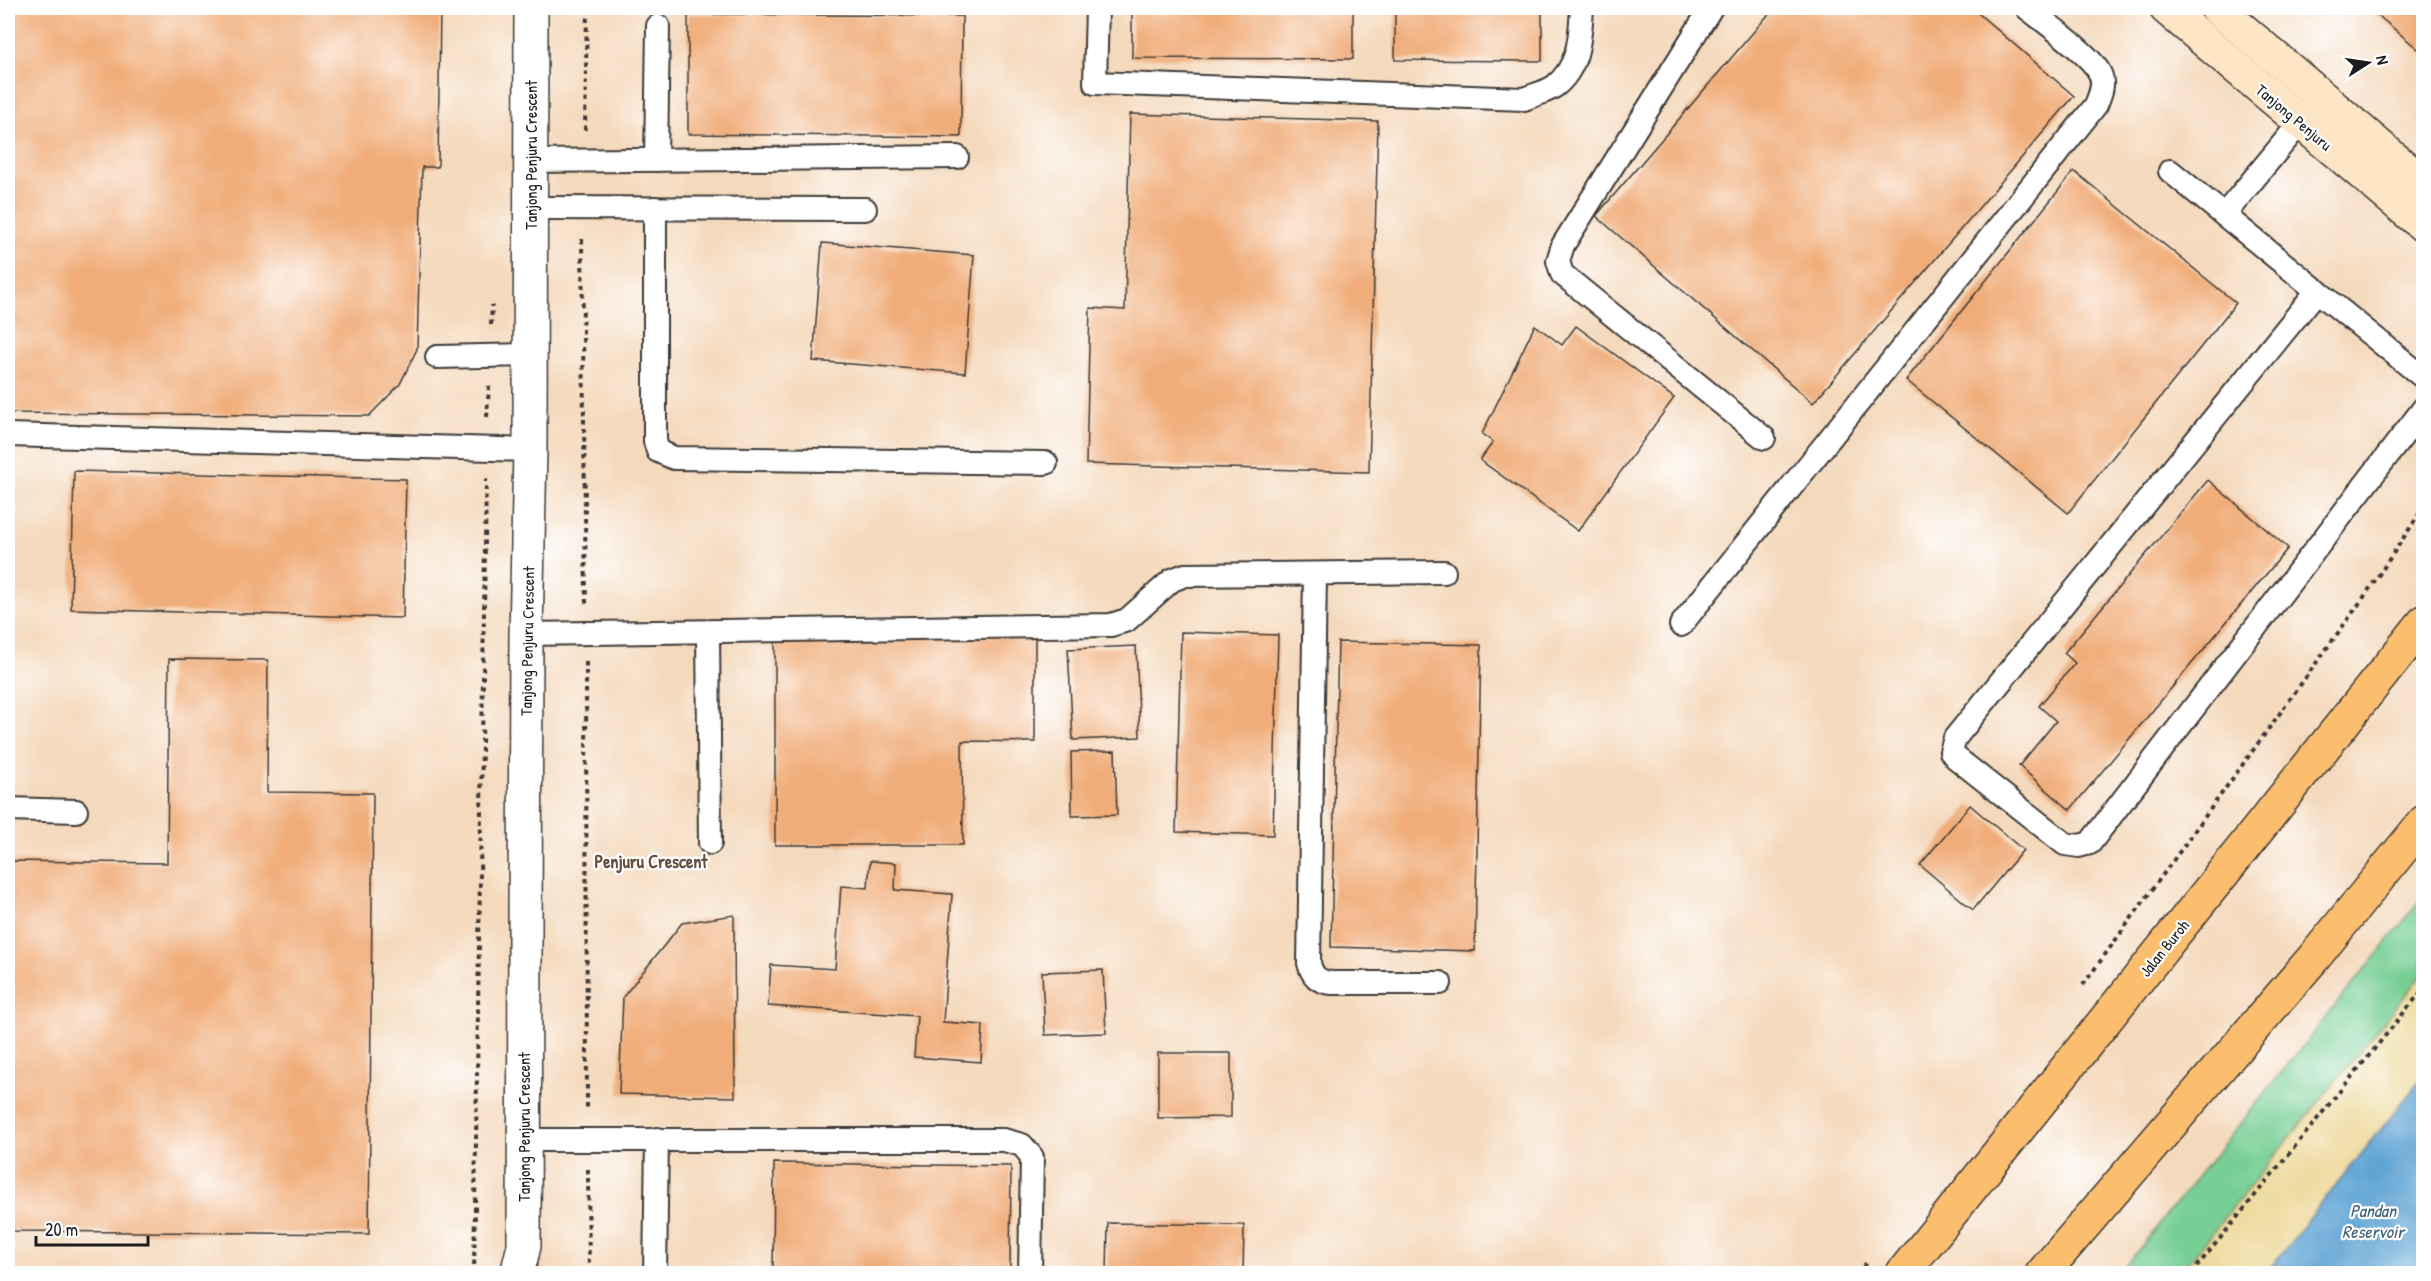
<svg xmlns="http://www.w3.org/2000/svg" width="2431" height="1281" viewBox="0 0 2431 1281" font-family="'Patrick Hand',sans-serif">
<style>
.green{fill:#78cf95;stroke:#4a7658;stroke-width:1.5}
.sand{fill:#eeda9e;stroke:#857b5d;stroke-width:1.5}
.water{fill:#5da3d3;stroke:#3c6078;stroke-width:1.5}
.building{fill:#f0ad79}
.lines{fill:none;stroke-linecap:round;stroke-linejoin:round}
.lane-casing{stroke:#3c3834;stroke-width:26}
.street-casing{stroke:#3c3834;stroke-width:36}
.secondary-casing{stroke:#3c3834;stroke-width:36}
.highway-casing{stroke:#3c3834;stroke-width:36}
.path{stroke:#3c3834;stroke-width:4;stroke-dasharray:4.5 4.5;stroke-linecap:butt}
.lane{stroke:#fff;stroke-width:22}
.street{stroke:#fff;stroke-width:33}
.secondary{stroke:#fde5c5;stroke-width:33}
.highway{stroke:#fbbe6e;stroke-width:33}
.labels{text-anchor:middle;stroke-width:4.5;stroke-linejoin:round;paint-order:stroke}
.street-label{font-size:16px;fill:#1c1c1c;stroke:#fff}
.neighbourhood-label{font-size:18px;font-weight:bold;fill:#664f3d;stroke:#fff}
.water-label{font-size:18px;font-style:italic;fill:#3c6078;stroke:#fff}
</style>
<rect width="100%" height="100%" fill="#fff"/>
<filter id="ink" filterUnits="userSpaceOnUse"><feTurbulence type="fractalNoise" baseFrequency=".0167" numOctaves="2"/><feDisplacementMap in="SourceGraphic" scale="12" xChannelSelector="R" yChannelSelector="G"/><feConvolveMatrix kernelMatrix="1 2 1 2 8 2 1 2 1" color-interpolation-filters="sRGB"/></filter>
<filter id="wash" filterUnits="userSpaceOnUse"><feTurbulence type="fractalNoise" baseFrequency=".008" numOctaves="4" result="noise"/><feDisplacementMap in="SourceGraphic" scale="24" xChannelSelector="R" yChannelSelector="G"/><feGaussianBlur stdDeviation="1.35" result="paint"/><feColorMatrix in="noise" values="0 0 0 0 0 0 0 0 0 0 0 0 0 0 0 0 0 1.4 0 .05"/><feComposite in="paint" operator="in"/></filter>
<g filter="url(#wash)">
<rect width="100%" height="100%" fill="#f4d9bc"/>
<!-- green -->
<path class="green" d="M2423 897V974L2180 1273 2119 1274Z"/>
<!-- sand -->
<path class="sand" d="M2423 974V1077L2266 1273H2180Z"/>
<!-- water -->
<path class="water" d="M2423 1077V1273H2266Z"/>
<g id="blocks">
<!-- building -->
<g class="building">
<path d="M8 8H440L438 167H422L417 349 400 384 369 416 8 413Z"/>
<path d="M1132 8H1353V59L1132 58Z"/>
<path d="M1395 8H1542V61L1395 60Z"/>
<path d="M1774 8H1972L2074 96 1813 403 1596 216Z"/>
<path d="M2369 8H2424V54Z"/>
<path d="M688 14 962 16 961 137 688 134Z"/>
<path d="M1130 114 1378 121 1369 472 1086 464 1090 308 1125 310Z"/>
<path d="M2074 171 2236 303 2068 513 1906 380Z"/>
<path d="M822 243 974 255 965 373 813 361Z"/>
<path d="M1535 325 1562 345 1576 326 1674 398 1578 531 1480 460 1493 442 1482 434Z"/>
<path d="M74 471 406 479 403 618 71 609Z"/>
<path d="M2208 480 2288 548 2070 810 2019 766 2056 721 2039 706 2075 663 2064 653Z"/>
<path d="M1181 632 1278 635 1273 835 1176 832Z"/>
<path d="M775 636H1035V742L962 741 963 845H775Z"/>
<path d="M1338 642 1481 645 1475 951 1331 947Z"/>
<path d="M1136 646 1140 737 1073 740 1068 649Z"/>
<path d="M169 659 268 660 267 792 373 793 369 1234 8 1231V861L167 863Z"/>
<path d="M1115 751 1117 815 1072 816 1071 752Z"/>
<path d="M1970 805 2023 850 1973 910 1920 865Z"/>
<path d="M870 861 896 863 895 890 952 894 943 1022 983 1025 981 1062 914 1057 917 1016 768 1006 771 965 835 969 841 886 868 888Z"/>
<path d="M734 915 735 1097 619 1094 623 997 682 923Z"/>
<path d="M1103 970 1106 1033 1045 1035 1042 972Z"/>
<path d="M1158 1053H1231V1117L1158 1118Z"/>
<path d="M774 1163 1011 1166 1010 1274H773Z"/>
<path d="M1108 1223 1244 1225 1243 1274H1107Z"/>
</g>
</g>
</g>
<g filter="url(#ink)">
<use href="#blocks" fill-opacity="0" stroke="#3c3834" stroke-width="1.5"/>
<g class="lines">
<defs>
<g id="lane">
<path d="M1097 8 1095 83 1524 99C1533 95 1547 92 1555 86 1580 66 1580 36 1582 8"/>
<path d="M1711 8 1563 245 1558 261 1562 274 1764 438"/>
<path d="M656 160 658 26"/>
<path d="M530 161 957 157"/>
<path d="M2170 171 2424 378"/>
<path d="M530 208 865 209"/>
<path d="M655 208V441L658 451 674 458 1046 463"/>
<path d="M2224 215 2300 123"/>
<path d="M2317 291 1955 738 1951 752 1955 757 2065 844 2079 846 2090 843 2424 408"/>
<path d="M437 357 530 355"/>
<path d="M8 435 530 450"/>
<path d="M1315 574 1309 963C1312 976 1318 982 1332 983H1440"/>
<path d="M1681 625 2096 105C2100 95 2105 84 2100 74 2093 56 2043 21 2027 8"/>
<path d="M708 632 710 843"/>
<path d="M526 634 1111 625 1127 620 1172 580 1185 575 1444 572"/>
<path d="M8 809 76 811"/>
<path d="M524 1140H1004L1022 1145 1032 1157 1030 1274"/>
<path d="M655 1274 657 1139"/>
</g>
<path id="street" d="M517 1274 524 1246 526 634 530 450 531 8"/>
<g id="secondary">
<path d="M2166 8 2424 226"/>
<path d="M2217 8 2424 184"/>
</g>
<g id="highway">
<path d="M1902 1274 2424 622"/>
<path d="M2042 1274 2316 955 2424 822"/>
</g>
</defs>
<!-- lane casing -->
<use href="#lane" class="lane-casing"/>
<!-- street casing -->
<use href="#street" class="street-casing"/>
<!-- secondary casing -->
<use href="#secondary" class="secondary-casing"/>
<!-- highway casing -->
<use href="#highway" class="highway-casing"/>
<!-- path -->
<g class="path">
<path d="M585 130 587 8"/>
<path d="M582 239 586 604"/>
<path d="M491 325 492 305"/>
<path d="M487 417 489 386"/>
<path d="M586 662 587 1111"/>
<path d="M2083 985 2364 597 2424 507"/>
<path d="M588 1169 589 1274"/>
<path d="M474 1274 486 479"/>
<path d="M1858 1274 1866 1263"/>
<path d="M2191 1274 2424 988"/>
</g>
<!-- lane -->
<use href="#lane" class="lane"/>
<!-- street -->
<use href="#street" class="street"/>
<!-- secondary -->
<use href="#secondary" class="secondary"/>
<!-- highway -->
<use href="#highway" class="highway"/>
</g>
</g>
<g class="labels">
<!-- street labels -->
<g class="street-label">
<text transform="translate(2294 117) rotate(40)" y="6">Tanjong Penjuru</text>
<text transform="translate(531 155) rotate(-90)" y="6">Tanjong Penjuru Crescent</text>
<text transform="translate(527 641) rotate(-89)" y="6">Tanjong Penjuru Crescent</text>
<text transform="translate(2164 948) rotate(-51)" y="6">Jalan Buroh</text>
<text transform="translate(524 1127) rotate(-90)" y="6">Tanjong Penjuru Crescent</text>
</g>
<!-- neighbourhood labels -->
<g class="neighbourhood-label">
<text x="651" y="868">Penjuru Crescent</text>
</g>
<!-- water labels -->
<g class="water-label">
<text x="2373" y="1217">Pandan<tspan x="2373" dy="21">Reservoir</tspan></text>
</g>
</g>
<!-- margin -->
<rect width="2431" height="1281" fill="none" stroke="#fff" stroke-width="30"/>
<!-- north arrow -->
<g transform="translate(2368 63) rotate(78)" stroke="#ffffff" stroke-width="4.5" paint-order="stroke">
<path d="M0-4.5L10 22L0 15L-10 22Z" fill="#1c1c1c"/>
<text y="-9" font-size="16" font-weight="bold" text-anchor="middle" fill="#1c1c1c">N</text>
</g>
<!-- scale -->
<path d="M36 1236v9h112v-9" fill="none" stroke="#1c1c1c" stroke-width="3"/>
<text x="45" y="1236" font-size="18" fill="#1c1c1c" stroke="#ffffff" stroke-width="4.5" paint-order="stroke">20 m</text>
</svg>
